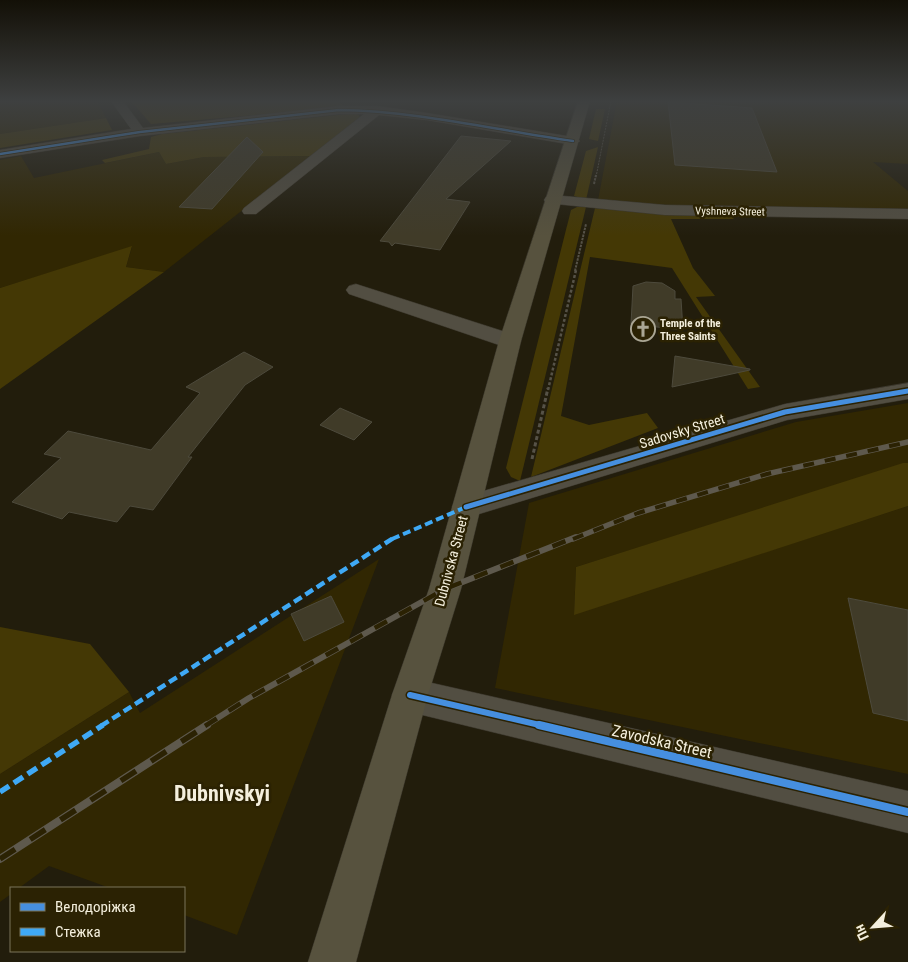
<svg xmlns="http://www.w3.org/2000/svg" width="908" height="962" viewBox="0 0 908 962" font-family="'Roboto Condensed',sans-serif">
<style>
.built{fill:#312702}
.green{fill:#443805}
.building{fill:#403b28;stroke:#4d4a3c}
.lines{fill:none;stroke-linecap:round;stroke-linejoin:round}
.minor-casing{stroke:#3a362b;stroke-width:1}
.major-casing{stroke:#3a362b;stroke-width:1}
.path-far3{stroke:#565247;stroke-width:1;stroke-dasharray:2 1;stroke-linecap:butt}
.path-far2{stroke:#565247;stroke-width:2;stroke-dasharray:2.5 1;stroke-linecap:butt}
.path-far1{stroke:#565247;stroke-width:2.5;stroke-dasharray:3 2;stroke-linecap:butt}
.path{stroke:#565247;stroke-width:3;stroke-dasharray:4 2.5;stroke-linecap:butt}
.minor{fill:#524e42;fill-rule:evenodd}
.major{fill:#57523e;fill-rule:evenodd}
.rail-far2-casing{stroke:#5e594d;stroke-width:5.5}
.rail-far1-casing{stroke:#5e594d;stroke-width:6}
.rail-casing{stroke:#5e594d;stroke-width:8}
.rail-far2{stroke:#2b2203;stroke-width:4;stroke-dasharray:11;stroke-linecap:butt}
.rail-far1{stroke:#2b2203;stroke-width:4.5;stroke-dasharray:14;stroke-linecap:butt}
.rail{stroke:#2b2203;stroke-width:5.5;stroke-dasharray:18;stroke-linecap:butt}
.quiet-far2{stroke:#3fa9f5;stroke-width:4;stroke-dasharray:8 4;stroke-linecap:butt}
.quiet-far1{stroke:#3fa9f5;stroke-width:4.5;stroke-dasharray:9 4.5;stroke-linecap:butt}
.quiet{stroke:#3fa9f5;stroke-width:5.5;stroke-dasharray:11 5.5;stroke-linecap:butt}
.cycleway-far3-casing{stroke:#2b2203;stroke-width:4}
.cycleway-far2-casing{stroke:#2b2203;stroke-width:8}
.cycleway-far1-casing{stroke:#2b2203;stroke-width:9}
.cycleway-casing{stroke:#2b2203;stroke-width:11}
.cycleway-far3{stroke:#468fdf;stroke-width:2.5}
.cycleway-far2{stroke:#468fdf;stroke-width:5}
.cycleway-far1{stroke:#468fdf;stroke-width:6}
.cycleway{stroke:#468fdf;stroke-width:8}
.labels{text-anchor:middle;stroke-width:5;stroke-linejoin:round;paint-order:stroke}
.far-street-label{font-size:11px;fill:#f4efdd;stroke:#2b2203}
.far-poi-label{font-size:11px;font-weight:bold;fill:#f4efdd;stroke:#2b2203;text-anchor:start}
.street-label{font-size:14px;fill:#f4efdd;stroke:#2b2203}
.near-street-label{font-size:16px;fill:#f4efdd;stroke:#2b2203}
.near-district-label{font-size:22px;font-weight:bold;fill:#f4efdd;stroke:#2b2203}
</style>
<rect width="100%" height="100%" fill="#221d0c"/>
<!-- built -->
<g class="built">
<path d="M0 101H97L106 118 0 134Z"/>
<path d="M617 101H908V164L873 162 908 191V209L668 206 598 200Z"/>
<path d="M159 152 166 164 204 157 311 156 164 272 126 267 132 247 0 288V160L21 156 34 178Z"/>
<path d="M908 403V463L576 567 574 614 908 506V774L495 688 529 503 796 422Z"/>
<path d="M379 559 237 935 184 915V888H110L49 866 19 888H11V894L0 902V774L129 692 140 713Z"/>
</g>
<!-- green -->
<g class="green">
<path d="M131 101H336L347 107 151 124Z"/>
<path d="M596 109H605L598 141 589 139Z"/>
<path d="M357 113 360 117 311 156 204 157 166 164 159 152 105 163 102 160 149 149 151 137 162 134Z"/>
<path d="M106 118 112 130 0 148V134Z"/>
<path d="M598 147 586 200 574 196 586 151Z"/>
<path d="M577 207H586L520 481 511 477 506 468 571 210Z"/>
<path d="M595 208 731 216 734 219H671L693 268 715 296 696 297 760 387 748 389 672 268 590 257 561 416 589 425 647 413 658 428 531 477Z"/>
<path d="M132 246 126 267 164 272 0 389V288Z"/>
<path d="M903 463H908V506L574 615 576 567Z"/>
<path d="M0 627 90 644 129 692 0 774Z"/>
</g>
<!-- building -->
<g class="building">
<path d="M668 102 752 108 777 172 675 165Z"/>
<path d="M461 136 511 141 446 199 470 202 440 250 395 243 392 246 389 242 380 241Z"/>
<path d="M247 137 263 152 212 209 179 207Z"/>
<path d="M646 282 662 283 675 291V299H681L683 330 631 324 633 286Z"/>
<path d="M244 352 273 367 245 385 188 457H192L153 510 130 506 117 522 69 512 62 519 12 502 61 458 44 454 68 431 151 450 200 393 186 387Z"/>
<path d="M675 356 750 369V370L672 387Z"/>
<path d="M340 408 372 422 354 440 320 425Z"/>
<path d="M331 596 344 622 304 641 291 614Z"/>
<path d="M848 598 908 610V721L873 713Z"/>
</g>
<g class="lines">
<defs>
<g id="minor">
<path d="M111 101H123L143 128 339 106H377L427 113 573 137 580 141 573 145 427 120 379 115 256 214H244L242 211 244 208 364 114H339L140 136 0 158V150L131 129Z"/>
<path d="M552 195 665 205 908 209V219L665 215 546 203 544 200 546 197Z"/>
<path d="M356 284 518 336 521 341 518 346 510 348 502 346 349 294 346 290 349 286Z"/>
<path d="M908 383V399L787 420 466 518 456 515 452 507 456 499 466 496 785 404Z"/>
<path d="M410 678 908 791V833L410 712 397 707 392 695 397 683Z"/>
</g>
<path id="major" d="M578 101H590L521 341 461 589 428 695 356 962H308L392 695 429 589 499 341Z"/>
</defs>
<!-- minor casing -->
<use href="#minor" class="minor-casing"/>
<!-- major casing -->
<use href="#major" class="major-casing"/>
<!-- path-far3 -->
<path class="path-far3" d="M596 177 611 101"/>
<!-- path-far2 -->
<g class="path-far2">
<path d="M594 184 596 175"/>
<path d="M575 271 586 224"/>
</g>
<!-- path-far1 -->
<path class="path-far1" d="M548 390 576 270"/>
<!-- path -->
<path class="path" d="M532 459 548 388"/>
<!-- minor -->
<use href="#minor" class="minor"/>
<!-- major -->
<use href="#major" class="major"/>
<defs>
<path id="rail-far2" d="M573 539 638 513 767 474 908 442"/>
<path id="rail-far1" d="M205 726 249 698 445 589 576 537"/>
<path id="rail" d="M0 859 207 725"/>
</defs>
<!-- rail-far2 casing -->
<use href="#rail-far2" class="rail-far2-casing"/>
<!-- rail-far1 casing -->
<use href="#rail-far1" class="rail-far1-casing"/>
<!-- rail casing -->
<use href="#rail" class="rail-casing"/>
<!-- rail-far2 -->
<use href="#rail-far2" class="rail-far2"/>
<!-- rail-far1 -->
<use href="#rail-far1" class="rail-far1"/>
<!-- rail -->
<use href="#rail" class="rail"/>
<!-- quiet-far2 -->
<path class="quiet-far2" d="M392 539 466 507"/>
<!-- quiet-far1 -->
<path class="quiet-far1" d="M101 726 395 537"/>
<!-- quiet -->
<path class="quiet" d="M0 792 103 725"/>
<defs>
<path id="cycleway-far3" d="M0 154 140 132 339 110C418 111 495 130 573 141"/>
<path id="cycleway-far2" d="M466 507 785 412 908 391"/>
<path id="cycleway-far1" d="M410 695 544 726"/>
<path id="cycleway" d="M539 725 908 812"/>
</defs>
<!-- cycleway-far3 casing -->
<use href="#cycleway-far3" class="cycleway-far3-casing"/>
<!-- cycleway-far2 casing -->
<use href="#cycleway-far2" class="cycleway-far2-casing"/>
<!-- cycleway-far1 casing -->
<use href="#cycleway-far1" class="cycleway-far1-casing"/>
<!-- cycleway casing -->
<use href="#cycleway" class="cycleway-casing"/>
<!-- cycleway-far3 -->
<use href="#cycleway-far3" class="cycleway-far3"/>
<!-- cycleway-far2 -->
<use href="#cycleway-far2" class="cycleway-far2"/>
<!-- cycleway-far1 -->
<use href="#cycleway-far1" class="cycleway-far1"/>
<!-- cycleway -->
<use href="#cycleway" class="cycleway"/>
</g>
<!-- sky -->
<linearGradient id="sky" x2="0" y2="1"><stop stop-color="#131007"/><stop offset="0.43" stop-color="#3e4040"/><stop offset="1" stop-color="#3e4040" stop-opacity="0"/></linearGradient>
<rect width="908" height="236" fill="url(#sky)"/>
<!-- icons -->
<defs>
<symbol id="church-ring" viewBox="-11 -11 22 22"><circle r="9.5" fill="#2b2203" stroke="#aaa694" stroke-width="1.5"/><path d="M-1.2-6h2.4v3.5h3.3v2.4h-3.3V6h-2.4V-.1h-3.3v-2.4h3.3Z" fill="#aaa694"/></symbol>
</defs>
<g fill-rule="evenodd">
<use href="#church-ring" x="629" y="315" width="28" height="28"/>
</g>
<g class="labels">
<!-- far-street labels -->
<g class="far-street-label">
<text transform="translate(730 211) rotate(1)" y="4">Vyshneva Street</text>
</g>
<!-- far-poi labels -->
<g class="far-poi-label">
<text x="660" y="327">Temple of the<tspan x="660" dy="13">Three Saints</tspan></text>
</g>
<!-- street labels -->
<g class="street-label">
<text transform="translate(682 431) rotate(-17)" y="5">Sadovsky Street</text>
<text transform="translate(451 561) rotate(-75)" y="5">Dubnivska Street</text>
</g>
<!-- near-street labels -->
<g class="near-street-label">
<text transform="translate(662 741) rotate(13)" y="6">Zavodska Street</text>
</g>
<!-- near-district labels -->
<g class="near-district-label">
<text x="222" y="801">Dubnivskyi</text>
</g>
</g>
<!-- legend -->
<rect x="10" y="887" width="175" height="65" fill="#2b2203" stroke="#7b745a"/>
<rect x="20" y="903" width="25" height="8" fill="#468fdf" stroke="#7b745a"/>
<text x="55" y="912" font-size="15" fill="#f4efdd">Велодоріжка</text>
<rect x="20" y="928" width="25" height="8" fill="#3fa9f5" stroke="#7b745a"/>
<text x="55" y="937" font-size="15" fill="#f4efdd">Стежка</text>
<!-- north arrow -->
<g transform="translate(873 927) rotate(244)" stroke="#2b2203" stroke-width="4" paint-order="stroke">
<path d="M0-4L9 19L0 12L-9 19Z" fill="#f4efdd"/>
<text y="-8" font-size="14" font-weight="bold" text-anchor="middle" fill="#f4efdd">Пн</text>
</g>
</svg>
